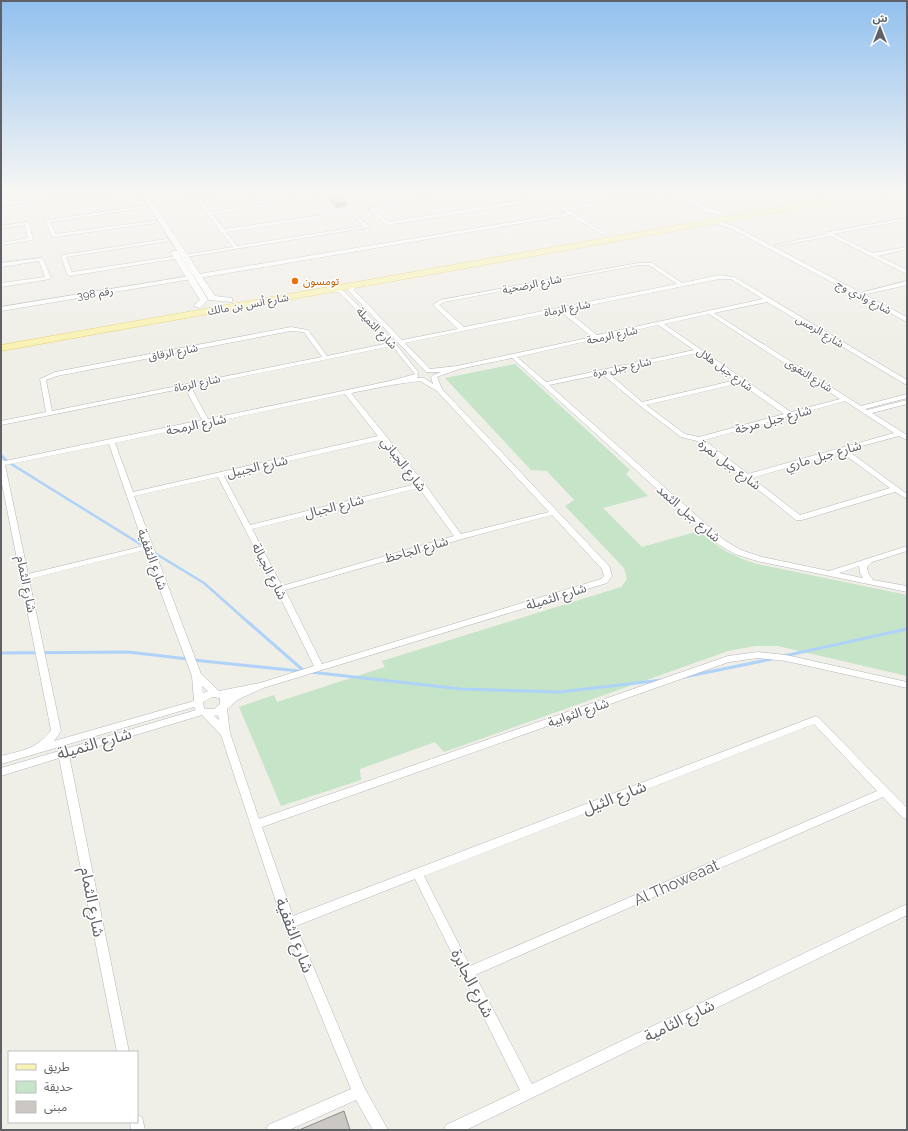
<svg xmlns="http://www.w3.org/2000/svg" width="908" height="1131" viewBox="0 0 908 1131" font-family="Raleway,'Noto Sans Arabic',sans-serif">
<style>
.green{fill:#c6e4c8}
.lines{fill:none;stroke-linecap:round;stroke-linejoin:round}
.stream-far1{stroke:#afd3f8;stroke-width:2.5}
.stream{stroke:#afd3f8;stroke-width:3}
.street-casing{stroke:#b4b6ba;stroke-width:1}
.secondary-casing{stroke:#b6b8bd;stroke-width:1}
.primary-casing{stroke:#e6cb6a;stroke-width:1}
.street{fill:#fff;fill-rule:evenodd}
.secondary{fill:#fff;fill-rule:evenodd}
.primary{fill:#f8f2b3;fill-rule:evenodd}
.wall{fill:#afaca9}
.shaded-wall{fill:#8e8c89}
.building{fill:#cbc8c4;stroke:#8e8c89}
.food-dot{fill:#e8710a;stroke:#fff;stroke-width:1.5}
.labels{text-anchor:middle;stroke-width:3;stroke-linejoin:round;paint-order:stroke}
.far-food-label{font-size:11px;fill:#c56008;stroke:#fff;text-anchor:start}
.far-street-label{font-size:11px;fill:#5f6166;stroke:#fff}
.street-label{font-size:13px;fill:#5f6166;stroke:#fff}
.near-street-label{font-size:16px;fill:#5f6166;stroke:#fff}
</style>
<rect width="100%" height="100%" fill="#efeee7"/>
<!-- green -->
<path class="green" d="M515 364 630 470 626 474 648 496 603 508 642 547 699 531C718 548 732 556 757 564L907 595V676L778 646H755L728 651 444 752 435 742 360 769 361 780 281 806 239 707 274 695 277 702 385 667 382 661 621 587 627 579 624 568 565 506 574 500 547 471 531 470 445 378Z"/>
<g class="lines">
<!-- stream-far1 -->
<g class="stream-far1">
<path d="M1 455 8 462 145 547"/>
<path d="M153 552 204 583 249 623"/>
</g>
<!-- stream -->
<g class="stream">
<path d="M248 622 304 671"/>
<path d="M1 653 128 652 188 659"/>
<path d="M784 656 907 629"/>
<path d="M193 660 299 671"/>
<path d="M310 672 461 689 560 692 662 680"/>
<path d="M684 677 772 659"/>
</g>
<defs>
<g id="street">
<path d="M120 191H132L1 210V208Z"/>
<path d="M245 191H257L201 200 210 212 330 194 327 191H332L335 195V196L212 214 224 229 351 211 370 227 186 257H184V255L233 247 197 201 152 207 150 206ZM350 213 364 226 237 246 226 232Z"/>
<path d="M347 191H363L351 194Z"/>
<path d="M473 191H488L505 203 541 197 532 191H537L565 208 607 201 590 191H595L612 201 667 192 669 193 568 210 605 233V234L603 235 570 215 199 278 196 276 199 274 567 213 545 200 387 225 368 209ZM483 192 501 204 388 222 374 210Z"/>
<path d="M696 191H707L680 196 678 195Z"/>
<path d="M823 191H829L834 194 830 195Z"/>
<path d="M865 194 907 210V213L863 196V194Z"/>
<path d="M143 206 145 207V208L50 222 56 234 153 221H155V223L54 237 52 236 45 221 47 220Z"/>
<path d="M907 218V220L833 234 873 253 907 247V249L878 256 907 270V274L831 236 777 246 775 245 827 234 826 233 828 232Z"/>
<path d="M27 222 29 223 33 240 1 245V243L28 238 25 225 1 228V226Z"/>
<path d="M166 239H168V241L66 257 72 272 177 256 179 257V258L70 276 67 274 61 256 63 255Z"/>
<path d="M41 258 43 259 51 278 50 279 1 287V283L45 277 39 261 1 267V263Z"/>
<path d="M638 263H652L682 283 719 275 734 277 907 380V385L905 384 767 302 714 313 861 406 907 394V398L865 409 867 410 907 400V404L872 413 907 435V440L899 436 847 450 907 494V499L895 492 802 520H796L697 441 681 437 639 405 602 374 549 385 724 540 741 550 762 557 829 571 907 546V551L872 562 867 567 868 573 873 580 907 586V592L757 561 735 554 718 544 512 358 459 369 437 377 442 389 609 566 612 576 607 583 263 688 237 700 227 709 230 733 259 819 728 656 758 652 786 655 907 682V688L786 661 758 658 729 662 262 827 293 916 816 716 819 718 907 808V819L903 818 883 797 475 975 532 1084 907 904V915L466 1130H444L446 1125 520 1090 415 879 296 926 364 1087 388 1130H373L356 1100 289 1130H266L268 1125 351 1089 283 923 221 735 202 715 69 755 129 1052H117L59 758 1 776V768L59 751 63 748 65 749 196 710 194 707 1 764V756C23 750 36 750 51 730L1 479V459L5 461 202 420 185 388 1 425V421L46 412 40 379 55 372 291 327 308 330 327 356 389 343 340 293 330 290V288L332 287 344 291 395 343 419 373 417 374 419 376 417 378H424L433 384 431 377 433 375 441 372H426L349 291 348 290 353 284 358 285 354 290 402 340 458 329 433 305 440 300ZM638 265H649L677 284 464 327 439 305 444 302ZM719 279H731L763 299 597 335 566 310ZM560 311 592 337 457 366 430 369 405 343ZM709 314 840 399 791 412 664 324ZM658 325 694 350 546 382 517 357ZM291 331 304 332 322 357 52 411 46 380 57 376ZM392 346 415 374 390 381 208 419 191 387ZM698 353 736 380 642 402 607 372ZM420 381 437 391 549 512 461 534 424 483 351 393 391 385ZM740 383 784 414 699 437 685 434 646 405ZM345 394 378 436 133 492 115 443ZM845 401 894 433 748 474 704 440ZM381 440 416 484 250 525 224 476ZM109 444 144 546 28 574 5 465ZM841 452 890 488 800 515 752 478ZM218 477 276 589 314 666 260 683 219 691 201 674 134 496ZM419 488 454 536 282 586 252 529ZM552 515 602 569 604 576 601 579 322 664 285 590 462 539ZM145 550 192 676 194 701 54 741 61 731 29 579ZM859 566 860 573 863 578 839 573ZM202 686 208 691 203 693ZM212 697 220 698V704L214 709H205L203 705V702ZM218 715 219 720 214 716ZM814 724 877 791 470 966 424 876Z"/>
<path d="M190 276 193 278 192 279 1 311V307Z"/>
<path d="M907 281V285L867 294 864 292Z"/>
<path d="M137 1115 142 1117 145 1130H131L130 1122H137Z"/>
</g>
<g id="secondary">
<path d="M139 191H145L215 296 232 298V302L209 300Z"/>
<path d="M669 191H677L711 209 724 213 721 215 707 212Z"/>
<path d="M713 219 734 226 907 317V322L730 228 711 222 710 221Z"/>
<path d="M172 251H178L208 300 200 308 193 306 200 300 171 253Z"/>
</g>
<path id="primary" d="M888 191 865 197 1 351V345L870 191Z"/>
</defs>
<!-- street casing -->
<use href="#street" class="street-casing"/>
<!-- secondary casing -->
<use href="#secondary" class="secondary-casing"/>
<!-- primary casing -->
<use href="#primary" class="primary-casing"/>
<!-- street -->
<use href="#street" class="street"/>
<!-- secondary -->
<use href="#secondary" class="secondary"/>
<!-- primary -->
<use href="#primary" class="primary"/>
</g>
<!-- wall -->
<path class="wall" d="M330 198 346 202 347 206 336 208 330 202Z"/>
<!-- shaded-wall -->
<path class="shaded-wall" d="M346 202 347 206 336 208V203Z"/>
<!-- building -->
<g class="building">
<path d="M340 196 346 202 336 203 330 198Z"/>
<path d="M344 1111 350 1130H299Z"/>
</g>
<!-- sky -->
<linearGradient id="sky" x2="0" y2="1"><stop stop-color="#91c0ee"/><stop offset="0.55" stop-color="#f8f7f4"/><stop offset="1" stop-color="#f8f7f4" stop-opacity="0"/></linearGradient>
<rect width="908" height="349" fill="url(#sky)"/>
<!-- markers -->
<circle class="food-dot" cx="295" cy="281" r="4"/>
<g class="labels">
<!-- far-food labels -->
<g class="far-food-label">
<text x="303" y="285">تومسون</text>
</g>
<!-- far-street labels -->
<g class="far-street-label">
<text transform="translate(532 284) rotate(-11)" y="4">شارع الرضحية</text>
<text transform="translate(95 293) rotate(-9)" y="4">رقم 398</text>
<text transform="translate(864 297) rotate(28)" y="4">شارع وادي وج</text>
<text transform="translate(248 304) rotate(-10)" y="4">شارع أنس بن مالك</text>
<text transform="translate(567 308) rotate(-11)" y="4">شارع الرماة</text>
<text transform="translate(377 328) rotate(46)" y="4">شارع الثميلة</text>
<text transform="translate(820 331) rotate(31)" y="4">شارع الرمس</text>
<text transform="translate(612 335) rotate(-12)" y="4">شارع الرمحة</text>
<text transform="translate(173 352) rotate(-11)" y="4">شارع الرقاق</text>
<text transform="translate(622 367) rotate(-12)" y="4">شارع جبل مرة</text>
<text transform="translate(725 369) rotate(36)" y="4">شارع جبل هلال</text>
<text transform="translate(809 375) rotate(32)" y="4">شارع التقوى</text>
<text transform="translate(197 383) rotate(-12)" y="4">شارع الرماة</text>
</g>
<!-- street labels -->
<g class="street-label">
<text transform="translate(773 419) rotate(-15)" y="5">شارع جبل مرخة</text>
<text transform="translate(196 424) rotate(-12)" y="5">شارع الرمحة</text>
<text transform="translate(823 455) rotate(-16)" y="5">شارع جبل ماري</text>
<text transform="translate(404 464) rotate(52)" y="5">شارع الجباني</text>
<text transform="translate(730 464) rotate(37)" y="5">شارع جبل نمرة</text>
<text transform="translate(257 466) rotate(-13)" y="5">شارع الجبيل</text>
<text transform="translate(334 506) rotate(-14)" y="5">شارع الجبال</text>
<text transform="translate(689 513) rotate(41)" y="5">شارع جبل الثمد</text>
<text transform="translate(416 549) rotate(-16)" y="5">شارع الجاحظ</text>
<text transform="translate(153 559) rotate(70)" y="5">شارع الثقفية</text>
<text transform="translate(270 571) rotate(63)" y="5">شارع الجبالة</text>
<text transform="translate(27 584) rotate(79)" y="5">شارع الثمام</text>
<text transform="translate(556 596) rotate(-17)" y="5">شارع الثميلة</text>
<text transform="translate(578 712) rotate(-19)" y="5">شارع الثوابية</text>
</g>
<!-- near-street labels -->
<g class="near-street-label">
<text transform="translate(94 743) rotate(-16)" y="6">شارع الثميلة</text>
<text transform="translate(614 797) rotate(-21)" y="6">شارع الثيل</text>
<text transform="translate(676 882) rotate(-24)" y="6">Al Thoweaat</text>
<text transform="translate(93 902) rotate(79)" y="6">شارع الثمام</text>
<text transform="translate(295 935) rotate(69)" y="6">شارع الثقفية</text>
<text transform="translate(473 983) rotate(63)" y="6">شارع الجابرة</text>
<text transform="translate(679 1020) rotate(-26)" y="6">شارع الثامية</text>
</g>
</g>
<!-- border -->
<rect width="908" height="1131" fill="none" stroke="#5f6166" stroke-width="4"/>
<!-- legend -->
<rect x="8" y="1051" width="130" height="72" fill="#ffffff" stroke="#bfc0c2"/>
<rect x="16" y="1064" width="20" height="6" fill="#f8f2b3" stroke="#bfc0c2"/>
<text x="44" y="1071" font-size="12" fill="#5f6166">طريق</text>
<rect x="16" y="1081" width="20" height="12" fill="#c6e4c8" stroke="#bfc0c2"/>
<text x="44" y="1091" font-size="12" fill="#5f6166">حديقة</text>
<rect x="16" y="1101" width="20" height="12" fill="#cbc8c4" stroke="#bfc0c2"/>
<text x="44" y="1111" font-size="12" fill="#5f6166">مبنى</text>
<!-- north arrow -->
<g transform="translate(880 28)" stroke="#ffffff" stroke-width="3" paint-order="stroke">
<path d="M0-3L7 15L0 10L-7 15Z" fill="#5f6166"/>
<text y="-6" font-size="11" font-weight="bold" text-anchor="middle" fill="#5f6166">ش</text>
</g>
</svg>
